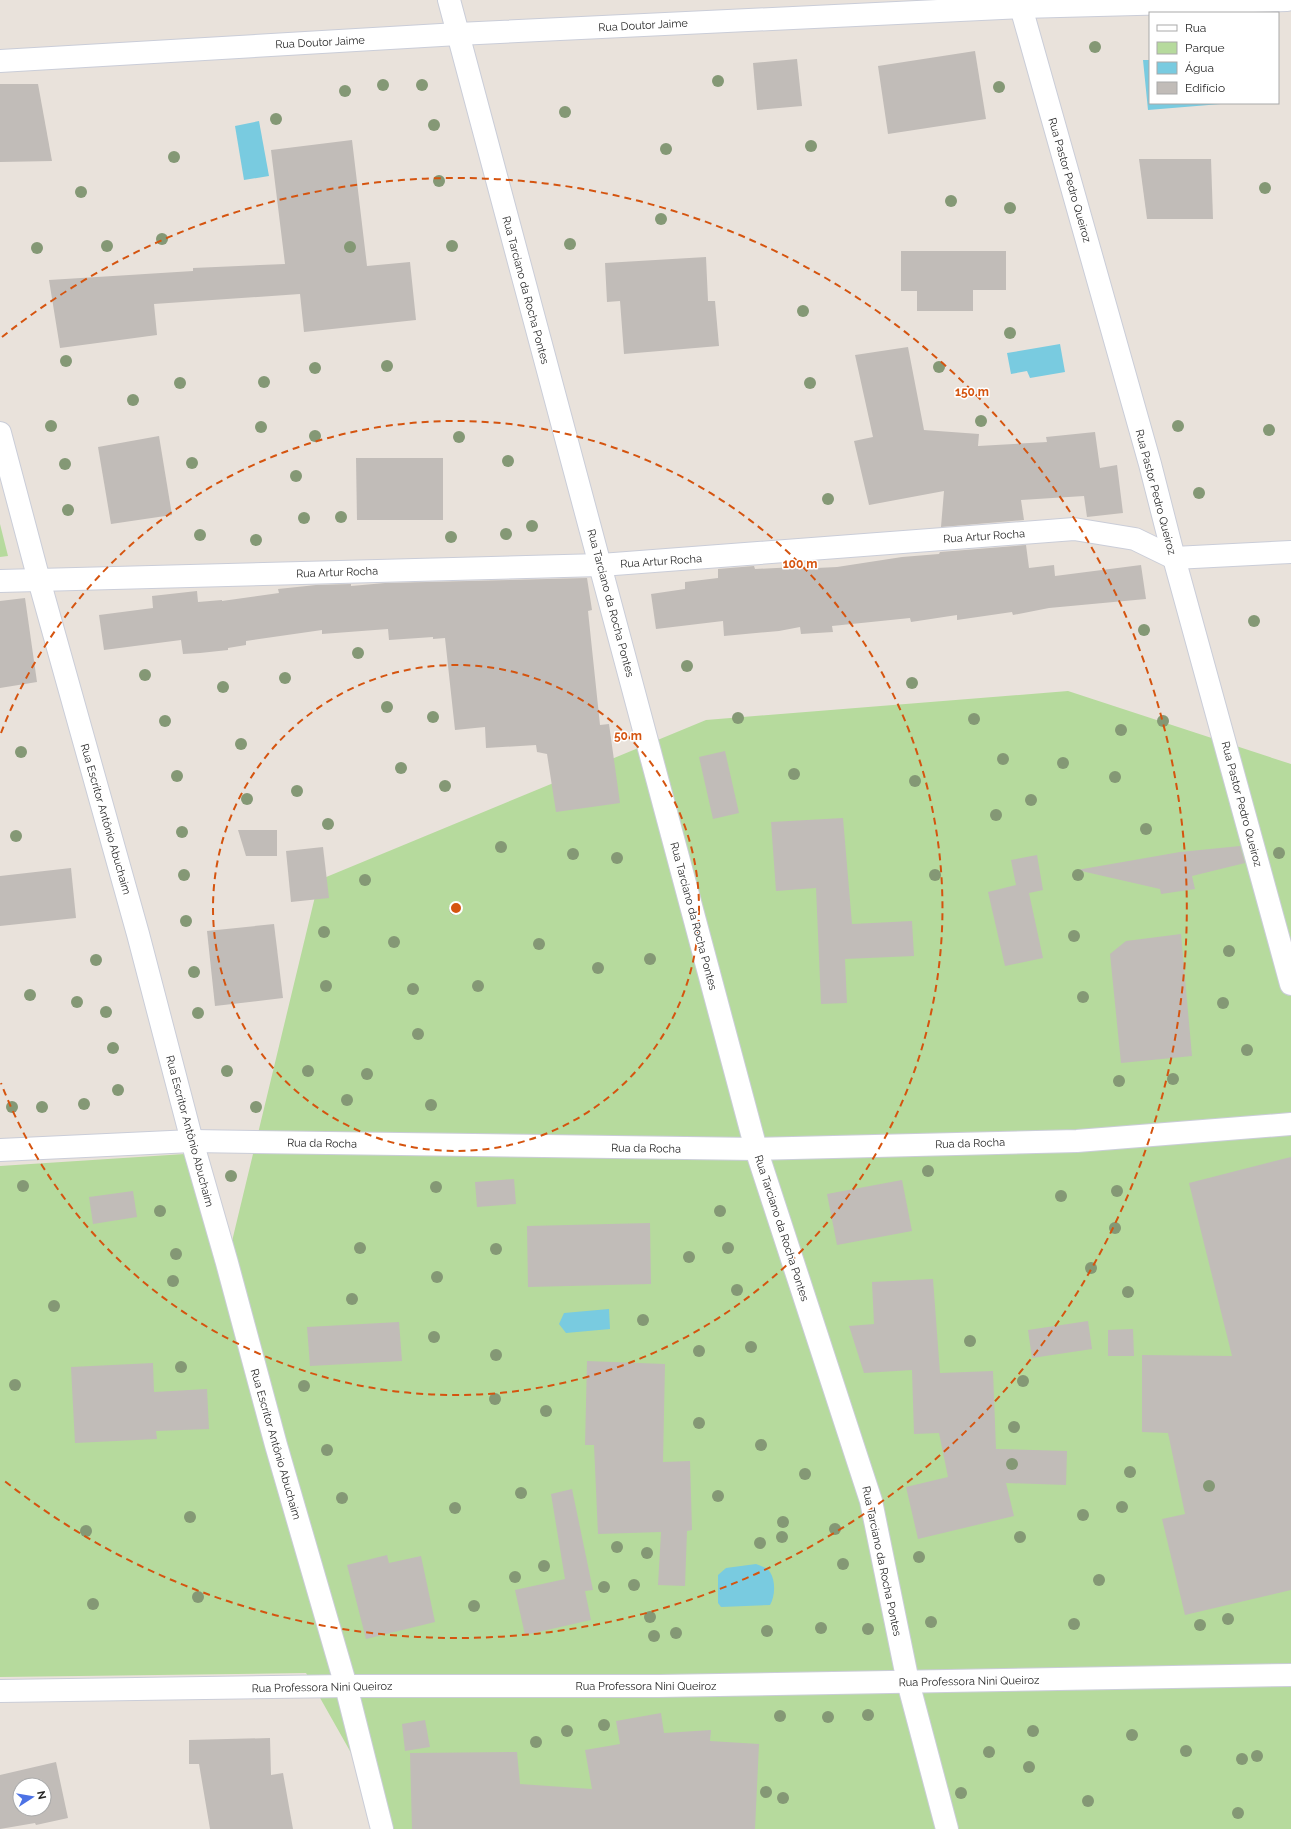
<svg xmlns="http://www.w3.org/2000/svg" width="1291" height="1829" viewBox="0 0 1291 1829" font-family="Raleway,sans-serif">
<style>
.green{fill:#b6da9d}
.water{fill:#79cbe0}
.building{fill:#c1bcb8;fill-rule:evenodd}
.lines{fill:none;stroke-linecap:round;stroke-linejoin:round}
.street-casing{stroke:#cacdd8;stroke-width:24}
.street{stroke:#fff;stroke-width:22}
.tree{fill:#849875}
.ring{fill:none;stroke:#d5540f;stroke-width:2;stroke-dasharray:7 5}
.labels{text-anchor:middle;stroke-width:3;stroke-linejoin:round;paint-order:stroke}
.street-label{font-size:11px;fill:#282828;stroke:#fff}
.centre{fill:#d5540f;stroke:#fff;stroke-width:2}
.ring-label{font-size:12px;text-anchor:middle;font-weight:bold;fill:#d5540f;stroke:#fff;stroke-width:3;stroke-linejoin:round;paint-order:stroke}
</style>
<rect width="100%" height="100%" fill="#e9e2db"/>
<!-- green -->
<g class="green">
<path d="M0 524 8 556 0 557Z"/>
<path d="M1068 691 1291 764V1829H394L306 1673 0 1677V1166L185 1154 227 1262 319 880 706 720Z"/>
</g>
<!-- water -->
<g class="water">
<path d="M1143 60H1150V103H1233L1148 110Z"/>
<path d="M259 121 269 176 244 180 235 126Z"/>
<path d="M1060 344 1065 372 1030 378 1027 371 1011 374 1007 353Z"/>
<path d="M609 1309 610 1329 566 1333 559 1324 564 1313Z"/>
<path d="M756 1564C761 1566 768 1568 770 1572 776 1581 775 1597 770 1605L721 1607 718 1603V1575L726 1568Z"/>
</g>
<!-- building -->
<g class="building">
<path d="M975 51 986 119 888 134 878 66Z"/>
<path d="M797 59 802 106 757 110 753 63Z"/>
<path d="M0 84H38L52 161 0 162Z"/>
<path d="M352 140 367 266 410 262 416 320 304 332 300 294 154 304 157 335 60 348 49 280 193 271V268L285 264 271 150Z"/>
<path d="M1139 159H1211L1213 219H1147Z"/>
<path d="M901 251H1006V290H973V311H917V291H901Z"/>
<path d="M706 257 708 301H715L719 346 624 354 620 301 607 302 605 263Z"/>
<path d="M908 347 924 430 979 434 978 446 1047 442 1046 437 1095 432 1100 468 1117 465 1123 513 1087 517 1084 496 1021 500 1024 520 941 527 944 491 869 505 854 441 873 437 855 355Z"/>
<path d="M159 436 172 515 111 524 98 447Z"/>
<path d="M356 458H443V520H357Z"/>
<path d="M1026 545 1029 568 1054 565 1055 576 1141 565 1146 599 1049 608 1013 615 1012 612 957 620V615L911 622 910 618 832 626 833 632 801 634 800 627 779 631 724 636 723 621 656 629 651 594 685 589V582L718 578V569L754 566 755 569 796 567V569L837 567 902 557 939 554 940 552Z"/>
<path d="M587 578 592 610 588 611 600 725 609 724 620 803 556 812 547 754 537 752 536 745 486 748 485 727 455 730 445 638 433 639V637L389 640 388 629 322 634V630L246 641V645L228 648V650L200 653 183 654 181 640 104 650 99 615 153 608 152 596 197 591 198 602 222 600V601L279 593 278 589 316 585 351 584V586L385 583Z"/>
<path d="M25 598 37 682 0 688V601Z"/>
<path d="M725 751 739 813 713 819 699 757Z"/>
<path d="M843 818 852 924 912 921 914 956 845 959 847 1003 821 1004 816 888 776 891 771 822Z"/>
<path d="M238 830H277V856H246Z"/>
<path d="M1240 846 1245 863 1192 876 1195 889 1161 894 1160 889 1077 870 1180 852Z"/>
<path d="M323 847 329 898 291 902 286 851Z"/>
<path d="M1037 855 1043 890 1029 893 1043 958 1005 966 988 892 1016 885 1011 860Z"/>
<path d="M71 868 76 918 0 926V876Z"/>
<path d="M274 924 283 998 215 1006 207 931Z"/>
<path d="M1181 934 1192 1056 1121 1063 1110 954 1126 941Z"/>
<path d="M1291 1157V1590L1185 1615 1162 1519 1185 1514 1168 1433 1142 1432V1355L1232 1356 1189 1183Z"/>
<path d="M514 1179 516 1204 477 1207 475 1182Z"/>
<path d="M902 1180 912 1231 837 1245 827 1194Z"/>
<path d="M133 1191 137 1217 93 1224 89 1197Z"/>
<path d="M650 1223 651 1284 528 1287 527 1226Z"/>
<path d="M933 1279 940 1373 993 1371 996 1449 1067 1451 1066 1485 1006 1483 1014 1516 918 1539 906 1487 948 1477 939 1433 914 1434 912 1370 864 1373 849 1326 874 1324 872 1282Z"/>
<path d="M1088 1321 1092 1349 1032 1358 1028 1330Z"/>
<path d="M399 1322 402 1361 310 1366 307 1327Z"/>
<path d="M1133 1329 1134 1356H1108V1330Z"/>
<path d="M587 1361 665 1364 663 1462 690 1461 692 1530 687 1531 685 1586 658 1585 661 1532 598 1534 594 1445H585Z"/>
<path d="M153 1363 154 1392 207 1389 209 1429 156 1431 157 1439 75 1443 71 1367Z"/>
<path d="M572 1489 593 1590 585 1591 591 1620 525 1635 515 1590 565 1579 551 1494Z"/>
<path d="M387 1555 389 1563 421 1556 435 1622 366 1639 347 1565Z"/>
<path d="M661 1713 664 1733 711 1730 710 1741 759 1744 755 1829H412L410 1753 517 1752 520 1784 592 1789 585 1750 620 1744 616 1721Z"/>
<path d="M425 1720 430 1747 405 1751 402 1724Z"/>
<path d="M270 1738 271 1775 283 1773 293 1829H210L199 1764H189V1740Z"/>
<path d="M56 1762 68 1818 36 1825 35 1823 0 1829V1775ZM20 1785H44V1809H20Z"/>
</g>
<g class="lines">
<defs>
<g id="street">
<path d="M449 0 756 1149 871 1501 908 1682 947 1829"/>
<path d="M1019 0 1150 464 1174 558 1291 984"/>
<path d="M0 61 458 34 1021 7 1287 0"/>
<path d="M0 433 39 580 138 934 192 1141 227 1263 276 1445 346 1686 382 1829"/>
<path d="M0 581 601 565 1074 529 1135 539 1174 558 1291 552"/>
<path d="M0 1150 192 1141 756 1149 1077 1141 1291 1124"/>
<path d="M0 1691 346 1686H659L1291 1675"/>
</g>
</defs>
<!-- street casing -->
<use href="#street" class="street-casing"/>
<!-- street -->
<use href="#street" class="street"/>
</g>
<!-- trees -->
<g class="tree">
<circle cx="1095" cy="47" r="6"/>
<circle cx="718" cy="81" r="6"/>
<circle cx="383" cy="85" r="6"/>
<circle cx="422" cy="85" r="6"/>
<circle cx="999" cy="87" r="6"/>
<circle cx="345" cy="91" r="6"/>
<circle cx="565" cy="112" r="6"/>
<circle cx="276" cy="119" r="6"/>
<circle cx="434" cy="125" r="6"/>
<circle cx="811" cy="146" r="6"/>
<circle cx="666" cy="149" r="6"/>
<circle cx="174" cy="157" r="6"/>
<circle cx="439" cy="181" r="6"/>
<circle cx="1265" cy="188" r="6"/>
<circle cx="81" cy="192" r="6"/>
<circle cx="951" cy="201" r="6"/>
<circle cx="1010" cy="208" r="6"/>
<circle cx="661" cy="219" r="6"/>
<circle cx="162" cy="239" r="6"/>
<circle cx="570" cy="244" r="6"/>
<circle cx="107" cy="246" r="6"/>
<circle cx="452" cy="246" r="6"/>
<circle cx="350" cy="247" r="6"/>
<circle cx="37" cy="248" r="6"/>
<circle cx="803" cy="311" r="6"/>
<circle cx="1010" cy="333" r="6"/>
<circle cx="66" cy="361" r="6"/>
<circle cx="387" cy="366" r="6"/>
<circle cx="939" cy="367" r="6"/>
<circle cx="315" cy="368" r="6"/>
<circle cx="264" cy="382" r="6"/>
<circle cx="180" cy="383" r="6"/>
<circle cx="810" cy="383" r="6"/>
<circle cx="133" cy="400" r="6"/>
<circle cx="981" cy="421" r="6"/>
<circle cx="51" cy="426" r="6"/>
<circle cx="1178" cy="426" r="6"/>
<circle cx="261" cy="427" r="6"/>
<circle cx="1269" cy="430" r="6"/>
<circle cx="315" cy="436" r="6"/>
<circle cx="459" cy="437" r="6"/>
<circle cx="508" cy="461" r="6"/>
<circle cx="192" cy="463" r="6"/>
<circle cx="65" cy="464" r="6"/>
<circle cx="296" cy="476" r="6"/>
<circle cx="1199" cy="493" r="6"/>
<circle cx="828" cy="499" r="6"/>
<circle cx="68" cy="510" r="6"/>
<circle cx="341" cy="517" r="6"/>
<circle cx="304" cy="518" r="6"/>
<circle cx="532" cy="526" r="6"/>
<circle cx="506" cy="534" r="6"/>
<circle cx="200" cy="535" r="6"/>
<circle cx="451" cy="537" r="6"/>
<circle cx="256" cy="540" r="6"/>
<circle cx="1254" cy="621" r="6"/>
<circle cx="1144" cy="630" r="6"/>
<circle cx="358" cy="653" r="6"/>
<circle cx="687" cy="666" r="6"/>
<circle cx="145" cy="675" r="6"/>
<circle cx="285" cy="678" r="6"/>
<circle cx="912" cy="683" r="6"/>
<circle cx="223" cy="687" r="6"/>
<circle cx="387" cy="707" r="6"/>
<circle cx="433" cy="717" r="6"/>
<circle cx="738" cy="718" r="6"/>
<circle cx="974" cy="719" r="6"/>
<circle cx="165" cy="721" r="6"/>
<circle cx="1163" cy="721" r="6"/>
<circle cx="1121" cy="730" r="6"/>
<circle cx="241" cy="744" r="6"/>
<circle cx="21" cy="752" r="6"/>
<circle cx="1003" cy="759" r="6"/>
<circle cx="1063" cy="763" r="6"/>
<circle cx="401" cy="768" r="6"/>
<circle cx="794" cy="774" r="6"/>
<circle cx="177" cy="776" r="6"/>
<circle cx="1115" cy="777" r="6"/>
<circle cx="915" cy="781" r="6"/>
<circle cx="445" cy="786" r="6"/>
<circle cx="297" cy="791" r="6"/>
<circle cx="247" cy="799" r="6"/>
<circle cx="1031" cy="800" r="6"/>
<circle cx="996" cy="815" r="6"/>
<circle cx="328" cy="824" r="6"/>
<circle cx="1146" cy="829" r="6"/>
<circle cx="182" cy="832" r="6"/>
<circle cx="16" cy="836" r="6"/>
<circle cx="501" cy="847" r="6"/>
<circle cx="1279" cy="853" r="6"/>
<circle cx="573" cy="854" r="6"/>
<circle cx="617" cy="858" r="6"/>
<circle cx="184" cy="875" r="6"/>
<circle cx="935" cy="875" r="6"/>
<circle cx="1078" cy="875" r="6"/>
<circle cx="365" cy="880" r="6"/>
<circle cx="455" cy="909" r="6"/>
<circle cx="186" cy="921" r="6"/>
<circle cx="324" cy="932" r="6"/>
<circle cx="1074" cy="936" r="6"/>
<circle cx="394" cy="942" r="6"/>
<circle cx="539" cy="944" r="6"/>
<circle cx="1229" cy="951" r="6"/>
<circle cx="650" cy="959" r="6"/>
<circle cx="96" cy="960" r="6"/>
<circle cx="598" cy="968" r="6"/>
<circle cx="194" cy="972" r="6"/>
<circle cx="326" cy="986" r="6"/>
<circle cx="478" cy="986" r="6"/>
<circle cx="413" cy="989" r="6"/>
<circle cx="30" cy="995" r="6"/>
<circle cx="1083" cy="997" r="6"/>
<circle cx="77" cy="1002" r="6"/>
<circle cx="1223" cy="1003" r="6"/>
<circle cx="106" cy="1012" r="6"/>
<circle cx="198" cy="1013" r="6"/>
<circle cx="418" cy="1034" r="6"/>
<circle cx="113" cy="1048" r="6"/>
<circle cx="1247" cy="1050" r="6"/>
<circle cx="227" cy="1071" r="6"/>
<circle cx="308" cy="1071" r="6"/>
<circle cx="367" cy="1074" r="6"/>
<circle cx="1173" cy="1079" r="6"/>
<circle cx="1119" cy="1081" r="6"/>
<circle cx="118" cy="1090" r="6"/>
<circle cx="347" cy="1100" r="6"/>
<circle cx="84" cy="1104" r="6"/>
<circle cx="431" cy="1105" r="6"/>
<circle cx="12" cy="1107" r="6"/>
<circle cx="42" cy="1107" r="6"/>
<circle cx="256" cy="1107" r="6"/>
<circle cx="928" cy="1171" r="6"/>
<circle cx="231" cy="1176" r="6"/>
<circle cx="23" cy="1186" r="6"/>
<circle cx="436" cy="1187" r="6"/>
<circle cx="1117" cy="1191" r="6"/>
<circle cx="1061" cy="1196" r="6"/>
<circle cx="160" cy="1211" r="6"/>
<circle cx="720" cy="1211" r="6"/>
<circle cx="1115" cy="1228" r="6"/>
<circle cx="360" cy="1248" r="6"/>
<circle cx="728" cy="1248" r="6"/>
<circle cx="496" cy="1249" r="6"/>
<circle cx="176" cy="1254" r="6"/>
<circle cx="689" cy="1257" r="6"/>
<circle cx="1091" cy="1268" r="6"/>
<circle cx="437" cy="1277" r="6"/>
<circle cx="173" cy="1281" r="6"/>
<circle cx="737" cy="1290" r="6"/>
<circle cx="1128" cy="1292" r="6"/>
<circle cx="352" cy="1299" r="6"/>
<circle cx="54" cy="1306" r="6"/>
<circle cx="643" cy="1320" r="6"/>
<circle cx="434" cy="1337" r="6"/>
<circle cx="970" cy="1341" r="6"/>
<circle cx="751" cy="1347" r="6"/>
<circle cx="699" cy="1351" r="6"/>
<circle cx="496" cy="1355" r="6"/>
<circle cx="181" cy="1367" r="6"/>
<circle cx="1023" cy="1381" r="6"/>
<circle cx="15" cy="1385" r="6"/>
<circle cx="304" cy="1386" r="6"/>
<circle cx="495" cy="1399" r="6"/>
<circle cx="546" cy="1411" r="6"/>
<circle cx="699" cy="1423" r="6"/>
<circle cx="1014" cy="1427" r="6"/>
<circle cx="761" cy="1445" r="6"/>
<circle cx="327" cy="1450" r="6"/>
<circle cx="1012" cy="1464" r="6"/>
<circle cx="1130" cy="1472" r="6"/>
<circle cx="805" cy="1474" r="6"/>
<circle cx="1209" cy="1486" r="6"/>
<circle cx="521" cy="1493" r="6"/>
<circle cx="718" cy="1496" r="6"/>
<circle cx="342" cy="1498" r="6"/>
<circle cx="1122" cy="1507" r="6"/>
<circle cx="455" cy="1508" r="6"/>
<circle cx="1083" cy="1515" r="6"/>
<circle cx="190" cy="1517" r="6"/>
<circle cx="783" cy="1522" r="6"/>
<circle cx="835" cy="1529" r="6"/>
<circle cx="86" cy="1531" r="6"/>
<circle cx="782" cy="1537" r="6"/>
<circle cx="1020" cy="1537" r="6"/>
<circle cx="760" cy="1543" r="6"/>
<circle cx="617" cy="1547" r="6"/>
<circle cx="647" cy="1553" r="6"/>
<circle cx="919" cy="1557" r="6"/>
<circle cx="843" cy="1564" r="6"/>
<circle cx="544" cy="1566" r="6"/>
<circle cx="515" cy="1577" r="6"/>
<circle cx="1099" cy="1580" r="6"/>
<circle cx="634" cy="1585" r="6"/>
<circle cx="604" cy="1587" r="6"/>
<circle cx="198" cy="1597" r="6"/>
<circle cx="93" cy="1604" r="6"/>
<circle cx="474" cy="1606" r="6"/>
<circle cx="650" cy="1617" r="6"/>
<circle cx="1228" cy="1619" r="6"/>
<circle cx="931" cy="1622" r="6"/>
<circle cx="1074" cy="1624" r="6"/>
<circle cx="1200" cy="1625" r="6"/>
<circle cx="821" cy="1628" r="6"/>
<circle cx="868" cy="1629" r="6"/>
<circle cx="767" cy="1631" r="6"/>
<circle cx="676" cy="1633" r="6"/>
<circle cx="654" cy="1636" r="6"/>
<circle cx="868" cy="1715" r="6"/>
<circle cx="780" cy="1716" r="6"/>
<circle cx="828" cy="1717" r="6"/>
<circle cx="604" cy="1725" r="6"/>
<circle cx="567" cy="1731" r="6"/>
<circle cx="1033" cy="1731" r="6"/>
<circle cx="1132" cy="1735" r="6"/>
<circle cx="536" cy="1742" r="6"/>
<circle cx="1186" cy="1751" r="6"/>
<circle cx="989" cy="1752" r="6"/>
<circle cx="1257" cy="1756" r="6"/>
<circle cx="1242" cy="1759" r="6"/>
<circle cx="1029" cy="1767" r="6"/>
<circle cx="766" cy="1792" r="6"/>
<circle cx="961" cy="1793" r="6"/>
<circle cx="783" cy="1798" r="6"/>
<circle cx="1088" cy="1801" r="6"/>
<circle cx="1238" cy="1813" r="6"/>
</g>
<!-- distance rings -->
<g class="ring">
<circle cx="456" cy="908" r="243"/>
<path d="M1 733A487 487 0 1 1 1 1083"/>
<path d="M2 337A730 730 0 1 1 2 1479"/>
</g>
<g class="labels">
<!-- street labels -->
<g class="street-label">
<text transform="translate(643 25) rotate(-3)" y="4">Rua Doutor Jaime</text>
<text transform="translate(320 42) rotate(-3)" y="4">Rua Doutor Jaime</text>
<text transform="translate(1070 180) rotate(74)" y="4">Rua Pastor Pedro Queiroz</text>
<text transform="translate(526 290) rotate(75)" y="4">Rua Tarciano da Rocha Pontes</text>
<text transform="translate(1156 492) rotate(75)" y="4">Rua Pastor Pedro Queiroz</text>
<text transform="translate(984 536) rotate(-4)" y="4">Rua Artur Rocha</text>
<text transform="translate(661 561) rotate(-4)" y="4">Rua Artur Rocha</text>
<text transform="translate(337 572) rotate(-2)" y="4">Rua Artur Rocha</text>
<text transform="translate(611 603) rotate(75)" y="4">Rua Tarciano da Rocha Pontes</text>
<text transform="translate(1242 804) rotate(75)" y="4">Rua Pastor Pedro Queiroz</text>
<text transform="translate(106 819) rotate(74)" y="4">Rua Escritor Antônio Abuchaim</text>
<text transform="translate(694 916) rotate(75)" y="4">Rua Tarciano da Rocha Pontes</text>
<text transform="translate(190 1131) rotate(75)" y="4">Rua Escritor Antônio Abuchaim</text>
<text transform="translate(322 1143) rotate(1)" y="4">Rua da Rocha</text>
<text transform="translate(970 1143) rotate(-2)" y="4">Rua da Rocha</text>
<text transform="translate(646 1148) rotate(1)" y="4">Rua da Rocha</text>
<text transform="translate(782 1228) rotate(72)" y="4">Rua Tarciano da Rocha Pontes</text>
<text transform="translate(276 1444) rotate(74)" y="4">Rua Escritor Antônio Abuchaim</text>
<text transform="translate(882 1561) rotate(78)" y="4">Rua Tarciano da Rocha Pontes</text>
<text transform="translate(969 1681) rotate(-1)" y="4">Rua Professora Nini Queiroz</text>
<text x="646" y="1690">Rua Professora Nini Queiroz</text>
<text transform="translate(322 1687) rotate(-1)" y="4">Rua Professora Nini Queiroz</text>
</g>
</g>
<circle cx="456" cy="908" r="6" class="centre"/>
<g class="ring-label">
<text x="972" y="396">150 m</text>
<text x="800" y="568">100 m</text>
<text x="628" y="740">50 m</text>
</g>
<!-- legend -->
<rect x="1149" y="12" width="130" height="92" fill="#ffffff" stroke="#a9a9a9"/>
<rect x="1157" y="25" width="20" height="6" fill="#ffffff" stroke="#a9a9a9"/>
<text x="1185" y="32" font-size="12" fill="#282828">Rua</text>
<rect x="1157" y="42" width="20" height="12" fill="#b6da9d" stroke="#a9a9a9"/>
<text x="1185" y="52" font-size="12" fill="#282828">Parque</text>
<rect x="1157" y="62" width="20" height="12" fill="#79cbe0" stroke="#a9a9a9"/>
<text x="1185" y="72" font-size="12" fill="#282828">Água</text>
<rect x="1157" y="82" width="20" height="12" fill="#c1bcb8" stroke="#a9a9a9"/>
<text x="1185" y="92" font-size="12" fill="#282828">Edifício</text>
<!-- north arrow -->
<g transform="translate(32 1797) rotate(78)"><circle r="19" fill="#ffffff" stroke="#a9a9a9"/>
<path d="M0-3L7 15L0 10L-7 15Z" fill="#4c72e5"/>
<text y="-6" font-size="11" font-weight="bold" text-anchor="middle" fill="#282828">N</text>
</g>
</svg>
